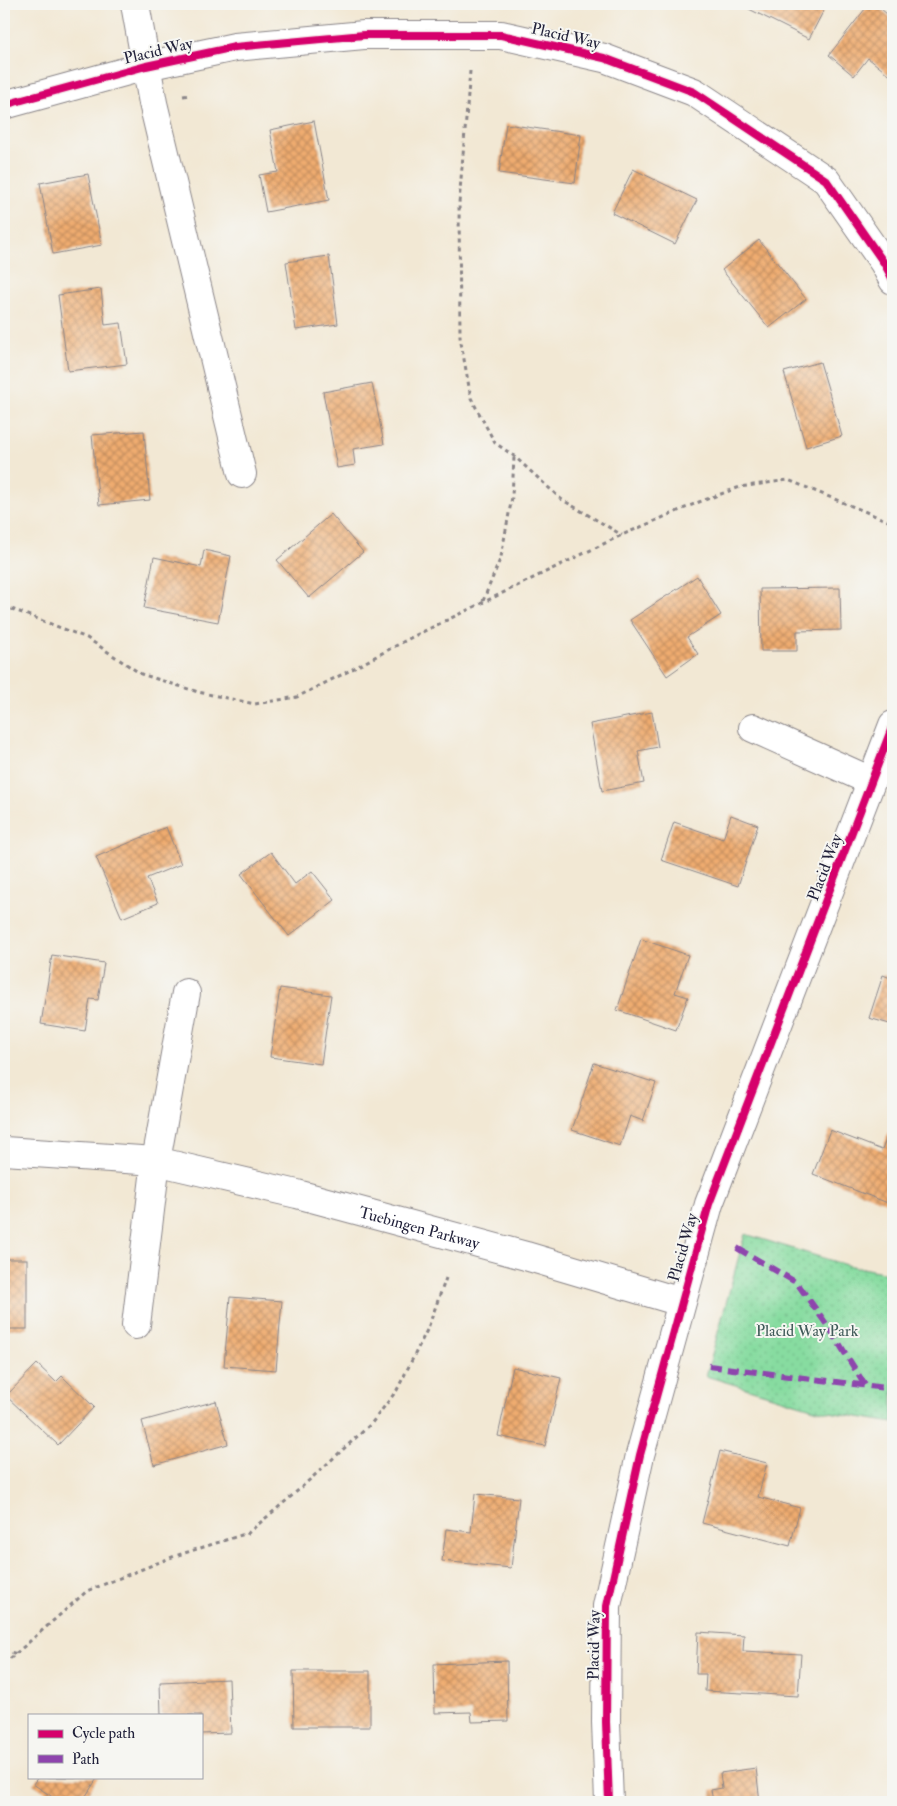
<svg xmlns="http://www.w3.org/2000/svg" width="897" height="1806" viewBox="0 0 897 1806" font-family="'IM FELL Double Pica',serif">
<style>
.park{fill:url(#park-dots);stroke:#547f6e}
.building{fill:url(#building-cross-hatch)}
.lines{fill:none;stroke-linecap:round;stroke-linejoin:round}
.minor-casing{stroke:#8a8588;stroke-width:30}
.path{stroke:#8a8588;stroke-width:3;stroke-dasharray:4 4;stroke-linecap:butt}
.minor{stroke:#fff;stroke-width:28}
.quiet{stroke:#8e44ad;stroke-width:6;stroke-dasharray:12 6;stroke-linecap:butt}
.cycleway-casing{stroke:#f6f6f2;stroke-width:11}
.cycleway{stroke:#d6006c;stroke-width:8}
.labels{text-anchor:middle;stroke-width:4;stroke-linejoin:round;paint-order:stroke}
.street-label{font-size:16px;fill:#22223b;stroke:#f6f6f2}
.park-label{font-size:16px;fill:#405a59;stroke:#f6f6f2}
</style>
<defs>
<pattern id="park-dots" width="8" height="8" patternUnits="userSpaceOnUse" patternTransform="scale(1.25)"><rect width="8" height="8" fill="#87dca0"/><path d="M2 2h.1M6 6h.1" fill="none" stroke="#74bc8b" stroke-width="1.8" stroke-linecap="round"/></pattern>
<pattern id="building-cross-hatch" width="8" height="8" patternUnits="userSpaceOnUse" patternTransform="scale(1.25)"><rect width="8" height="8" fill="#efac70"/><path d="M0 0l8 8M0 8l8-8" fill="none" stroke="#c18c5d"/></pattern>
</defs>
<rect width="100%" height="100%" fill="#f6f6f2"/>
<filter id="ink" filterUnits="userSpaceOnUse"><feTurbulence type="fractalNoise" baseFrequency=".02" numOctaves="2"/><feDisplacementMap in="SourceGraphic" scale="10" xChannelSelector="R" yChannelSelector="G"/><feConvolveMatrix kernelMatrix="1 2 1 2 8 2 1 2 1" color-interpolation-filters="sRGB"/></filter>
<filter id="wash" filterUnits="userSpaceOnUse"><feTurbulence type="fractalNoise" baseFrequency=".0096" numOctaves="4" result="noise"/><feDisplacementMap in="SourceGraphic" scale="20" xChannelSelector="R" yChannelSelector="G"/><feGaussianBlur stdDeviation="1.12" result="paint"/><feColorMatrix in="noise" values="0 0 0 0 0 0 0 0 0 0 0 0 0 0 0 0 0 1.4 0 .05"/><feComposite in="paint" operator="in"/></filter>
<g filter="url(#wash)">
<rect width="100%" height="100%" fill="#f2e8d4"/>
<!-- park -->
<path class="park" d="M745 1234 846 1265 893 1274V1423L818 1410 706 1376Z"/>
<g id="blocks">
<!-- building -->
<g class="building">
<path d="M739 4H827L809 39Z"/>
<path d="M869 4H875L893 19V78L868 58 854 76 829 55Z"/>
<path d="M314 121 329 200 266 212 259 175 278 172 270 130Z"/>
<path d="M506 124 581 135 575 183 499 173Z"/>
<path d="M633 169 697 200 675 244 612 213Z"/>
<path d="M88 174 102 245 53 254 40 183Z"/>
<path d="M759 240 806 299 769 328 722 270Z"/>
<path d="M329 256 338 324 296 330 286 262Z"/>
<path d="M101 289 105 325 121 323 127 364 68 371 58 295Z"/>
<path d="M820 362 842 436 806 447 784 372Z"/>
<path d="M372 383 384 444 353 449 355 465 337 468 323 392Z"/>
<path d="M144 431 150 500 99 505 92 435Z"/>
<path d="M331 514 363 552 309 598 277 560Z"/>
<path d="M204 550 231 556 218 622 144 608 154 557 201 567Z"/>
<path d="M697 576 721 615 687 637 698 654 667 676 630 620Z"/>
<path d="M840 588 841 630 797 631V651H761L760 589Z"/>
<path d="M652 712 658 747 638 751 644 783 602 791 590 724Z"/>
<path d="M731 815 758 825 738 886 661 860 674 822 723 839Z"/>
<path d="M166 827 181 864 147 878 158 903 122 918 96 857Z"/>
<path d="M271 852 295 884 312 871 335 900 289 936 241 874Z"/>
<path d="M641 939 688 955 675 993 688 997 676 1030 617 1010Z"/>
<path d="M52 955 104 963 98 1000 90 999 85 1031 41 1024Z"/>
<path d="M883 975 893 979V1025L869 1018Z"/>
<path d="M280 988 331 995 321 1064 270 1057Z"/>
<path d="M594 1063 656 1083 643 1121 630 1116 620 1146 572 1130Z"/>
<path d="M890 1129 893 1130V1205L813 1174 830 1130 882 1150Z"/>
<rect x="4" y="1259" width="23" height="70"/>
<path d="M230 1297 282 1301 276 1370 224 1366Z"/>
<path d="M37 1364 56 1382 62 1376 94 1407 58 1445 6 1396Z"/>
<path d="M513 1367 561 1378 545 1446 498 1436Z"/>
<path d="M216 1401 228 1444 154 1465 142 1421Z"/>
<path d="M720 1451 767 1463 758 1497 800 1508 790 1546 702 1523Z"/>
<path d="M475 1494 519 1498 511 1568 442 1561 446 1529 471 1532Z"/>
<path d="M698 1632 744 1635 743 1651 801 1654 798 1696 705 1691 706 1674H696Z"/>
<path d="M507 1661 508 1721 472 1722 471 1712 435 1713 434 1664Z"/>
<path d="M293 1671H370V1727H294Z"/>
<path d="M229 1679 231 1733 201 1734V1715H161L160 1682Z"/>
<path d="M756 1768 760 1802H713L711 1790 722 1788 720 1773Z"/>
<path d="M38 1777H98L82 1802H60L33 1784Z"/>
</g>
</g>
</g>
<g filter="url(#ink)">
<use href="#blocks" fill-opacity="0" stroke="#8a8588" stroke-width="1"/>
<g class="lines">
<defs>
<g id="minor">
<path d="M135 4 153 103 242 474"/>
<path d="M4 105 146 66 235 47 364 35H501L604 58 694 92 826 180 884 263 893 280"/>
<path d="M753 728 871 781"/>
<path id="s1" d="M4 1151 156 1161 297 1194 526 1256 681 1302"/>
<path d="M136 1325 156 1161 186 993"/>
<path d="M609 1802 606 1722 607 1606 640 1455 709 1204 893 725"/>
</g>
</defs>
<!-- minor casing -->
<use href="#minor" class="minor-casing"/>
<!-- path -->
<g class="path">
<path d="M470 71 459 203 460 337 471 398 495 443 514 456 561 499 622 535"/>
<path d="M183 96 190 95"/>
<path d="M483 601 501 557 512 497 514 457"/>
<path d="M4 606 87 638 141 674 198 692 255 704 297 697 345 673 414 636 622 535 699 502 740 487 788 480 893 523"/>
<path d="M4 1650 17 1654"/>
<path d="M4 1664 87 1591 175 1556 248 1533 294 1494 371 1424 397 1390 428 1328 446 1278"/>
</g>
<!-- minor -->
<use href="#minor" class="minor"/>
<!-- quiet -->
<g class="quiet">
<path d="M737 1248 797 1283 832 1332 866 1387"/>
<path d="M709 1366 893 1389"/>
</g>
<defs>
<g id="cycleway">
<path d="M4 105 146 66 235 47 364 35H501L604 58 694 92 826 180 884 263 893 280"/>
<path d="M609 1802 606 1722 607 1606 640 1455 709 1204 893 725"/>
</g>
</defs>
<!-- cycleway casing -->
<use href="#cycleway" class="cycleway-casing"/>
<!-- cycleway -->
<use href="#cycleway" class="cycleway"/>
</g>
</g>
<g class="labels">
<!-- street labels -->
<g class="street-label">
<text transform="translate(566 35) rotate(13)" y="6">Placid Way</text>
<text transform="translate(158 50) rotate(-13)" y="6">Placid Way</text>
<text transform="translate(824 867) rotate(-69)" y="6">Placid Way</text>
<text dy="6" stroke="none"><textPath href="#s1" startOffset="424">Tuebingen Parkway</textPath></text>
<text transform="translate(682 1247) rotate(-74)" y="6">Placid Way</text>
<text transform="translate(593 1645) rotate(-89)" y="6">Placid Way</text>
</g>
<!-- park labels -->
<g class="park-label">
<text x="807" y="1336">Placid Way Park</text>
</g>
</g>
<!-- margin -->
<rect width="897" height="1806" fill="none" stroke="#f6f6f2" stroke-width="20"/>
<!-- legend -->
<rect x="28" y="1714" width="175" height="65" fill="#f6f6f2" stroke="#a1a1a9"/>
<rect x="38" y="1730" width="25" height="8" fill="#d6006c" stroke="#a1a1a9"/>
<text x="72" y="1738" font-size="15" fill="#22223b">Cycle path</text>
<rect x="38" y="1755" width="25" height="8" fill="#8e44ad" stroke="#a1a1a9"/>
<text x="72" y="1764" font-size="15" fill="#22223b">Path</text>
</svg>
